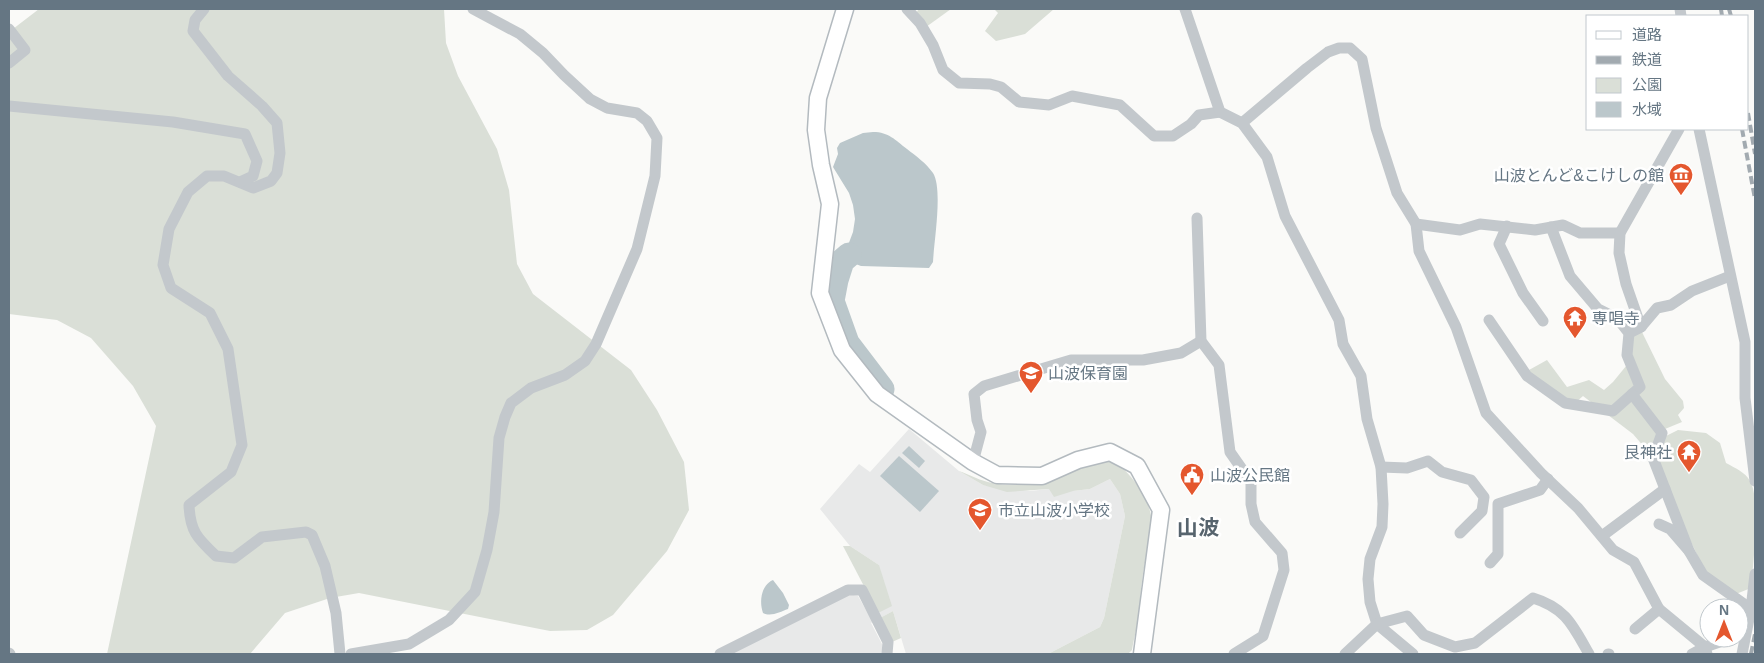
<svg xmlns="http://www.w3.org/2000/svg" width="1764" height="663" viewBox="0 0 1764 663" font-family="Arial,'Noto Sans JP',sans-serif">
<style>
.built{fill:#e8e9e9}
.green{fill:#dadfd7}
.water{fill:#bbc7cb}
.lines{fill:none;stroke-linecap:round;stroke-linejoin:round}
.river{stroke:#bbc7cb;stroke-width:25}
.secondary-casing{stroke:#b3babf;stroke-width:19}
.street{stroke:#c3c8cc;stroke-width:11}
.secondary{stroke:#fff;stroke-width:16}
.rail{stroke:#a2aab0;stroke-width:4;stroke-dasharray:8 4;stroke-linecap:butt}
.labels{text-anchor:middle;stroke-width:5;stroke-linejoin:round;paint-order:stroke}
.poi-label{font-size:16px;fill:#657683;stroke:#fff;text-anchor:start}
.district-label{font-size:21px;font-weight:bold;fill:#57646e;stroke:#fff}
</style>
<rect width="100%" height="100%" fill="#fafaf8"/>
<!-- built -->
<path class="built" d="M909 429 959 471 983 485 1030 491 1049 489 1073 491 1090 489 1110 479 1120 494 1125 516 1104 618 1100 627 1048 654H906L893 611 871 623 882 644V654H731L849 594 858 596 870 617 879 565 850 546 820 509 859 464 870 472Z"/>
<!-- green -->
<g class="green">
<path d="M39 9H444L446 43 458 76 497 149 509 190 517 264 533 294 631 370 657 410 684 462 689 510 667 551 613 615 587 630 550 631 359 593 330 598 285 613 250 654H107L156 426 133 386 91 338 57 320 9 314V32Z"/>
<path d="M919 9H951L926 27 916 13Z"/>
<path d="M994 9H1054L1025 34 996 41 985 31 998 13Z"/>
<path d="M1641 330 1665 379 1683 401 1684 408 1678 415 1682 422 1665 429 1651 455 1633 434 1583 396 1575 403 1566 401 1532 376 1529 370 1547 360 1567 387 1589 380 1604 390 1613 382 1631 360V335Z"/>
<path d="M1678 430 1706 433 1720 443 1726 463C1735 468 1745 472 1750 481 1761 499 1753 566 1751 588L1736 594 1706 573 1690 540 1656 458 1666 436Z"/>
<path d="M1093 461C1116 461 1121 464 1135 482 1165 524 1147 537 1142 581 1140 591 1141 602 1139 612 1138 625 1134 637 1132 650L1128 654H1048L1100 627 1104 618 1125 516 1120 494 1110 479 1090 489 1073 491 1054 497 1049 489 1007 492 983 485 959 471C970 475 981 481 992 483 1032 490 1058 476 1093 461Z"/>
<path d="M843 546H850L879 565 892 606 878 613Z"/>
<path d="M893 611 901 638 892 642 880 618Z"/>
</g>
<!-- water -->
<g class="water">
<path d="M873 132C889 132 895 140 907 149 916 156 926 163 933 173 943 189 934 241 933 262L929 268 861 266 853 263 847 248 853 232 855 219 853 205 849 193 833 167 838 154 837 148 840 143 863 133Z"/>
<path d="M909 446 925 461 919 468 902 453Z"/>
<path d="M899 456 939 491 920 512 880 476Z"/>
<path d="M773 580 783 593 789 605 788 609C780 612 771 617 763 613 759 602 761 585 773 580Z"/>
</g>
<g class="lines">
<!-- river -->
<path class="river" d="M849 255 842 261 836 280 832 301 847 343 882 389"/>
<defs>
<path id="secondary" d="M845 9 818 98 816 130 821 165 830 204 820 293 842 350 877 394 973 462 997 475 1042 476 1078 460 1110 452 1137 466 1161 510 1142 654"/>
</defs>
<!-- secondary casing -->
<use href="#secondary" class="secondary-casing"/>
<!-- street -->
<g class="street">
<path d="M204 9 195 20 193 31 228 76 262 106 277 123 280 153 277 173 271 181 253 188 224 176H207L188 192 169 229 163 265 171 288 210 313 228 349 242 445 231 472 189 505C190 531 197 538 216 556L234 558 262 537 306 532 312 535 325 566 336 613 340 654"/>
<path d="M907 9 920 23 933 45 943 70 959 83 990 84 1001 87 1019 102 1049 105 1072 96 1120 105 1154 136H1173L1191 124 1199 115 1220 112"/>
<path d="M1185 9 1220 112 1242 123 1267 157 1285 216 1339 320 1343 344 1361 376 1367 419 1381 467 1383 504 1382 527 1370 559 1368 579 1370 602 1377 624 1413 654"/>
<path d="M1680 9 1681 16"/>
<path d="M9 29 25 50 9 63"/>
<path d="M9 106 173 122 245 134 257 161 253 176 240 182"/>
<path d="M1242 123 1307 68 1328 52 1339 48H1350L1362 59 1376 128 1397 193 1416 224 1419 251 1456 327 1486 413 1541 473 1578 508 1613 550 1634 562 1659 609 1705 647 1707 654"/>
<path d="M1699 129 1745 342V398L1755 481"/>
<path d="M1197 218 1201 341 1219 365 1230 452 1251 482V504L1255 522 1282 553 1284 570 1263 636 1234 654"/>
<path d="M1416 224 1460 230 1480 224 1535 230 1563 225 1580 233H1620"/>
<path d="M1507 226 1499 244 1523 293 1543 321"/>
<path d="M1489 320 1527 376 1565 403 1613 411 1640 387 1627 355 1629 333 1618 319 1598 309 1570 276 1551 227"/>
<path d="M1641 327 1657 308 1671 305 1692 291 1730 276"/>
<path d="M1629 333 1641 327 1626 284 1619 253 1620 233 1679 129"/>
<path d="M1632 394 1662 433 1653 458 1689 551"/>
<path d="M973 462 981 432 977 420 974 394 984 386 1071 360H1143L1181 353 1201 341"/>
<path d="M1381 467 1407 468 1428 461 1442 472 1471 480 1484 497 1482 511 1460 533"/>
<path d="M1659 524 1670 529 1689 551 1703 575 1751 609"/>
<path d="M1602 536 1665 489"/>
<path d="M1490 563 1498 554V504L1540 490 1548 479"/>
<path d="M1635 629 1659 609"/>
<path d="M9 653 10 654"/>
<path d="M351 654 409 644 449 620 475 592 487 550 494 512 499 438 505 417 511 403 531 388 565 375 585 361 596 344 637 249 655 176 657 138 647 121 637 113 607 108 590 99 564 75 543 53 520 34 473 9"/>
<path d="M720 654 848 590H862L888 642 887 654"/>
<path d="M1345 654 1377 624 1407 616 1424 635 1455 647 1475 643 1533 598C1566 608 1573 626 1589 654"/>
<path d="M1608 654H1609"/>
<path d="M1692 654 1705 647 1731 638"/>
<path d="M1742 654 1751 609 1755 574"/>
</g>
<!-- secondary -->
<use href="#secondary" class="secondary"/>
<!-- rail -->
<g class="rail">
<path d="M1721 9 1722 16"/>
<path d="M1729 9 1731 16"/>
<path d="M1748 113 1755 154"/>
<path d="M1742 129 1755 199"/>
<path d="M1751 654 1755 634"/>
</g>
</g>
<!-- icons -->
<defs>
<symbol id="museum-pin" viewBox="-11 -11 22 30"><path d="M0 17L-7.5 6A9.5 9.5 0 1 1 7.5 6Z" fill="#e4572e" stroke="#fff"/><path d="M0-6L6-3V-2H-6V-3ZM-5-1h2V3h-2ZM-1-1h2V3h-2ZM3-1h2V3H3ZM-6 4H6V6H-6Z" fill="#fff"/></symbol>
<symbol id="temple-pin" viewBox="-11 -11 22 30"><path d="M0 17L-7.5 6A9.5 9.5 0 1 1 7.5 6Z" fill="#e4572e" stroke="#fff"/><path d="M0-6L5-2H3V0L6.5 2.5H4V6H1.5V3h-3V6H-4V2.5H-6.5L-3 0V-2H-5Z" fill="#fff"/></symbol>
<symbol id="school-pin" viewBox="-11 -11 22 30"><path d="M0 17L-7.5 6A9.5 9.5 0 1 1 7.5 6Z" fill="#e4572e" stroke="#fff"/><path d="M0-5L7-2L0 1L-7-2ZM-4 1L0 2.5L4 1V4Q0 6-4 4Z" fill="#fff"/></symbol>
<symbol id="civic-pin" viewBox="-11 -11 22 30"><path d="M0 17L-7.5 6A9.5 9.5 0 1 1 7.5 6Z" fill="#e4572e" stroke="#fff"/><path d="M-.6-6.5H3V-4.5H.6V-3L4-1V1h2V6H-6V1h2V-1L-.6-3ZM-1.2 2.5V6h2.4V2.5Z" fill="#fff"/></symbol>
</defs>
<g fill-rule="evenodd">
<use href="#museum-pin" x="1667" y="161" width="28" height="38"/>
<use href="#temple-pin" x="1561" y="304" width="28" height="38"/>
<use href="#school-pin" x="1017" y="359" width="28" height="38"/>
<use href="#temple-pin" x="1675" y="438" width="28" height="38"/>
<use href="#civic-pin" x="1178" y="461" width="28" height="38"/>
<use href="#school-pin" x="966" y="496" width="28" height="38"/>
</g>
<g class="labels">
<!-- poi labels -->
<g class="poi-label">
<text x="1664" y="181" text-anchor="end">山波とんど&amp;こけしの館</text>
<text x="1592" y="324">専唱寺</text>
<text x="1048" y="379">山波保育園</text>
<text x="1672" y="458" text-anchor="end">艮神社</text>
<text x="1210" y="481">山波公民館</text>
<text x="998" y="516">市立山波小学校</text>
</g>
<!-- district labels -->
<g class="district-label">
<text x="1198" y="535">山波</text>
</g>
</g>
<!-- border -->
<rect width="1764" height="663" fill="none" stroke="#657683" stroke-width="20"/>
<!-- legend -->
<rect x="1586" y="15" width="162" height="115" fill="#ffffff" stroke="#c1c8cd"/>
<rect x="1596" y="31" width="25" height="8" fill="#ffffff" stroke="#c1c8cd"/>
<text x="1632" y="40" font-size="15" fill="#657683">道路</text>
<rect x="1596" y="56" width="25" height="8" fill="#a2aab0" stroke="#c1c8cd"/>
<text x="1632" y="65" font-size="15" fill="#657683">鉄道</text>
<rect x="1596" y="78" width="25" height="15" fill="#dadfd7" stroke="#c1c8cd"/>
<text x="1632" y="90" font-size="15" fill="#657683">公園</text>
<rect x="1596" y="102" width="25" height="15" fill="#bbc7cb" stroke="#c1c8cd"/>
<text x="1632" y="115" font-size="15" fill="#657683">水域</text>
<!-- north arrow -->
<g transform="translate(1724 623)"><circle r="24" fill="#ffffff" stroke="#c1c8cd"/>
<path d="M0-4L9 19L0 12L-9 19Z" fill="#e4572e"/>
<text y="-8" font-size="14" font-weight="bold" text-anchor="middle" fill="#657683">N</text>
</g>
</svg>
